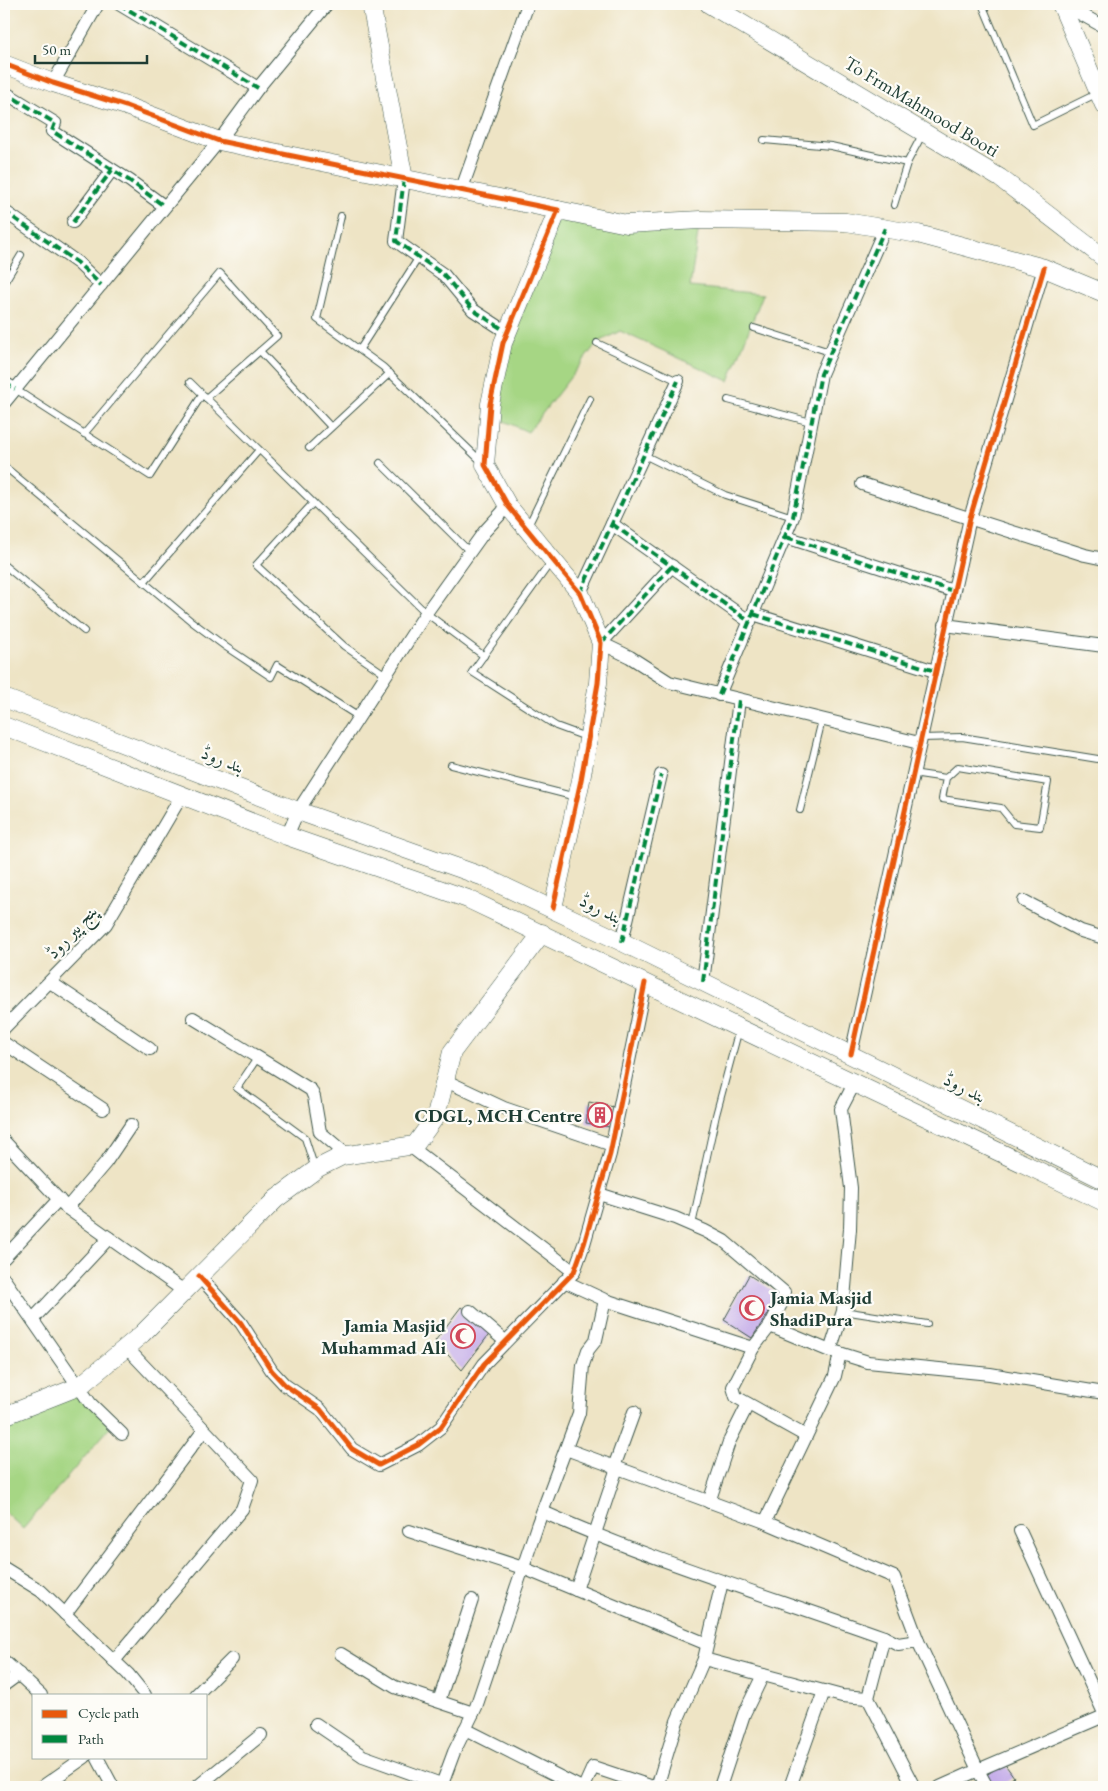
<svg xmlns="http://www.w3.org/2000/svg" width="1108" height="1791" viewBox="0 0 1108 1791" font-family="'EB Garamond',Amiri,serif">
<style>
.green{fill:#a6d684;stroke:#628a5c}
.building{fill:#c5ade9}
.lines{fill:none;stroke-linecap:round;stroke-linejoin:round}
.lane-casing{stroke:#3e564a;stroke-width:8}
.street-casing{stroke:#3e564a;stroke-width:14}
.secondary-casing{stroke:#3e564a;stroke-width:19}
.lane{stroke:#fff;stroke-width:6}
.street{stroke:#fff;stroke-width:12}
.secondary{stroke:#fff;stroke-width:18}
.quiet{stroke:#00873e;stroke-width:4;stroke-dasharray:8 4;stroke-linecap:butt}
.cycleway-casing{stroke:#fdfcf7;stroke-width:8}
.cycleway{stroke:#e8590c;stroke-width:5}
.labels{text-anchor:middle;stroke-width:4.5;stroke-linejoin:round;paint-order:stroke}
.street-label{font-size:19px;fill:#1f3d34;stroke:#fdfcf7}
.poi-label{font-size:19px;font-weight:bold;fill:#1f3d34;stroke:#fdfcf7;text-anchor:end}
</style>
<rect width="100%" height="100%" fill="#fdfcf7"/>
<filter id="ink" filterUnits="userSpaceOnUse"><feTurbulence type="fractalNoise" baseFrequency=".02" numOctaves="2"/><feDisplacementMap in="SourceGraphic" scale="10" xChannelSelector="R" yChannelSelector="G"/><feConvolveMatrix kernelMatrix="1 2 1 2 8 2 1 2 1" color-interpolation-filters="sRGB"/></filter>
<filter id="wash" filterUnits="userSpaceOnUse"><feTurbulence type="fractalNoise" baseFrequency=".0096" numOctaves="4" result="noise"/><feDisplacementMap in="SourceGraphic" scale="20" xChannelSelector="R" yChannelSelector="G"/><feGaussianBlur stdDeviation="1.12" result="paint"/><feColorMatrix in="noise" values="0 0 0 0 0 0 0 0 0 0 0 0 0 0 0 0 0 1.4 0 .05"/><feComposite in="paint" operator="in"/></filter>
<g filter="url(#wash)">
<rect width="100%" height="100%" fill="#eee4c5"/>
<!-- green -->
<g class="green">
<path d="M558 210 627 224 700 220 690 287 763 294 729 381 620 331 597 343 528 432 489 414 490 404Z"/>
<path d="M80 1386 112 1425 23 1529 4 1511V1416Z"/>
</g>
<g id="blocks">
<!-- building -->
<g class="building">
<path d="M589 1102 614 1107 610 1127 586 1123Z"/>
<path d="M749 1275 780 1295 752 1338 724 1320Z"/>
<path d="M461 1307 491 1332 462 1370 435 1341Z"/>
<path d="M1004 1763 1014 1777 999 1787H992L985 1776Z"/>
</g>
</g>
</g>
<g filter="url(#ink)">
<use href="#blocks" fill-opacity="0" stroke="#3e564a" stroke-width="1"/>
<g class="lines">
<defs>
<g id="lane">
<path d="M982 4 1033 125 1098 93"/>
<path d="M764 140 831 146 907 163"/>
<path d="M894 205 907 163 923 133"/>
<path d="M341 216 317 319 383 367 482 462"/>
<path d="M4 283 21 255"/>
<path d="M754 328 830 352"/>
<path d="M597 343 678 381"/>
<path d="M360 349 419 257"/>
<path d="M260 351 331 427"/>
<path d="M190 382 426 613 484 656"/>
<path d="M15 389 150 476 202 395"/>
<path d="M728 400 811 422"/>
<path d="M84 434 220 273 277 336 206 398"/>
<path d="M309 448 390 373"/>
<path d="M644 455 725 495 793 517"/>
<path d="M380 463 470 552"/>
<path d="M4 466 191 621 226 647 271 677 277 665 359 717"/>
<path d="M313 503 256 565 344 646 386 675"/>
<path d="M528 526 590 399"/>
<path d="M551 562 472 672 556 726 586 737"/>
<path d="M4 565 84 631"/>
<path d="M144 582 259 450"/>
<path d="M921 738 962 737 1104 760"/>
<path d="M451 765 576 797"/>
<path d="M912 773 946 778 958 767 1048 782 1040 827 1014 824 1001 808 942 799 946 778"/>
<path d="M800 810 822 720"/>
<path d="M258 1057 237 1088 305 1138 315 1169"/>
<path d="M692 1225 716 1115 739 1029"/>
<path d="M843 1311 927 1324"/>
</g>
<g id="street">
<path d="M119 4 258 88"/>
<path d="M1063 4 1104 27"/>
<path d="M53 83 98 4"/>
<path d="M4 92 55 123 52 131 130 181 164 206"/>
<path d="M404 179 396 241 444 275 473 310 507 332"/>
<path d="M461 191 528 4"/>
<path d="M4 211 78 263 101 285"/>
<path d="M73 222 112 170"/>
<path d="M4 383 15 389"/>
<path d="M4 403 219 141 258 88 327 4"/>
<path d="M862 484 1085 555 1104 559"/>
<path d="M612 524 750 622"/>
<path d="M786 537 953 591"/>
<path d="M672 566 601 643 630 657 669 682 919 743"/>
<path d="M580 593 678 381"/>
<path d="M753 614 935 671"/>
<path d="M945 625 1104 646"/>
<path d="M719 695 793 517 821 374 885 228"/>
<path d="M287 836 298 811 426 613 484 532 508 506"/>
<path d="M1024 901 1081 931 1104 938"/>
<path d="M622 942 661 775"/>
<path d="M50 982 150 1049"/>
<path d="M703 982 739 700"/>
<path d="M193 1018 311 1090 314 1097 320 1132 347 1155"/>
<path d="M4 1028 106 924 182 795"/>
<path d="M4 1043 103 1109"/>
<path d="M851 1054 970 518 1044 268"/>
<path d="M444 1080 504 1108 612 1145"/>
<path d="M4 1141 67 1208 109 1238 33 1319"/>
<path d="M411 1147 574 1272"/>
<path d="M599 1194 675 1218 705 1231 724 1241 784 1292 781 1304 770 1326"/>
<path d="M67 1208 106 1162 131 1125"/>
<path d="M109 1238 184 1291"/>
<path d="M4 1258 59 1199"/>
<path d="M199 1276 241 1323 272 1371 285 1385 320 1409 352 1449 379 1465 418 1445 441 1427 484 1364 574 1272 584 1244 610 1154 645 983"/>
<path d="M4 1279 90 1403 122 1434"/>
<path d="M605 1300 753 1348 770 1326 830 1351 843 1311 850 1229 851 1188 841 1109 855 1082"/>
<path d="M470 1311 505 1341"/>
<path d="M753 1348 733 1387 736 1397 806 1436"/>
<path d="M833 1351 868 1362 990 1374 1104 1393"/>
<path d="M566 1449 765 1522 835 1376 840 1353"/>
<path d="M614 1467 634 1412"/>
<path d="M709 1502 729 1442 748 1404"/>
<path d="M543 1512C653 1561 769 1596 884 1637L898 1644 918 1641"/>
<path d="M765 1522 894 1577 918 1641 978 1770 1104 1716"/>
<path d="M409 1531 523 1568 707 1644"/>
<path d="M1020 1531 1104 1713"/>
<path d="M4 1568 41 1591 128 1674 145 1695"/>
<path d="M722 1582 704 1659 842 1696 868 1698"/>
<path d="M576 1590 617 1468"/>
<path d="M65 1614 204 1430"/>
<path d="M884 1637 868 1698 914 1787"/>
<path d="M341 1654 395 1687 473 1713"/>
<path d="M4 1661 41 1695"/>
<path d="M114 1661 242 1509 252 1480 126 1347"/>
<path d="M4 1685 19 1674"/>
<path d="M196 1695 232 1659"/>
<path d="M439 1701 472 1600"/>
<path d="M316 1724 363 1756 441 1784"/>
<path d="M465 1729 580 1787"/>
<path d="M97 1757 113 1787"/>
<path d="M42 1787 85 1757"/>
<path d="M197 1787 261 1735"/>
<path d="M441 1787 454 1752 476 1707 538 1523 579 1413 583 1365 588 1350 596 1340 605 1300 564 1281"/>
<path d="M584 1787 593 1767 653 1787"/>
<path d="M657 1787 677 1721 704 1659"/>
<path d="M720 1787 744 1714 763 1675"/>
<path d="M790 1787 824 1691"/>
<path d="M940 1787 978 1770 987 1787"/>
</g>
<g id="secondary">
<path d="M371 4 404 179"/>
<path d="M709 4 1000 178 1104 258"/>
<path d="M1061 4 1104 105"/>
<path d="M4 64 53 83 126 106 219 141 558 210 503 343 490 404 485 465 508 506 580 593 601 643 598 683 581 780 553 908"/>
<path d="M558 210 627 224 700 220 846 222 918 234 1044 268 1104 293"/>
<path d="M4 698 298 811 484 877 622 942 1104 1180"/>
<path d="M4 726 287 836 468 899 1104 1202"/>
<path d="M4 1416 80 1386 142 1334 276 1199 318 1168 342 1156 415 1145 436 1116 452 1052 542 933"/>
</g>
</defs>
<!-- lane casing -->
<use href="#lane" class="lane-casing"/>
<!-- street casing -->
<use href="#street" class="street-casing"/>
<!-- secondary casing -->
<use href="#secondary" class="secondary-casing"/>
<!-- lane -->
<use href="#lane" class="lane"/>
<!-- street -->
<use href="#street" class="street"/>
<!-- secondary -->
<use href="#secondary" class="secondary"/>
<!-- quiet -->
<g class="quiet">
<path d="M119 4 258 88"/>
<path d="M4 92 55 123 52 131 130 181 164 206"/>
<path d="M404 179 396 241 444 275 473 310 507 332"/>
<path d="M4 211 78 263 101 285"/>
<path d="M73 222 112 170"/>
<path d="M4 383 15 389"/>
<path d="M612 524 750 622"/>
<path d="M786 537 953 591"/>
<path d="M580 593 678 381"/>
<path d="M753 614 935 671"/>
<path d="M601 643 672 566"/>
<path d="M719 695 793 517 821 374 885 228"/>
<path d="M622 942 661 775"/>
<path d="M703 982 739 700"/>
</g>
<defs>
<g id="cycleway">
<path d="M4 64 53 83 126 106 219 141 558 210 503 343 490 404 485 465 508 506 580 593 601 643 598 683 581 780 553 908"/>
<path d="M851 1054 970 518 1044 268"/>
<path d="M199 1276 241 1323 272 1371 285 1385 320 1409 352 1449 379 1465 418 1445 441 1427 484 1364 574 1272 584 1244 610 1154 645 983"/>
</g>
</defs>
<!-- cycleway casing -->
<use href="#cycleway" class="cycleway-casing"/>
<!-- cycleway -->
<use href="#cycleway" class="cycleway"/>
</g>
</g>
<!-- icons -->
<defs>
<symbol id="building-ring" viewBox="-11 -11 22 22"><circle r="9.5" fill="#fdfcf7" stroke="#d1495b" stroke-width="1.5"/><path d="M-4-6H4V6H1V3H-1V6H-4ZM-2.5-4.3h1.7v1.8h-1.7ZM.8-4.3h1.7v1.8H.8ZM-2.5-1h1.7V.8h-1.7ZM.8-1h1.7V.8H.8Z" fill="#d1495b"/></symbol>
<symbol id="mosque-ring" viewBox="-11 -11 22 22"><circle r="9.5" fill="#fdfcf7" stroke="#d1495b" stroke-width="1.5"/><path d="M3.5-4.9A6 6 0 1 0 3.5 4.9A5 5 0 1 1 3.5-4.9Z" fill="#d1495b"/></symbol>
</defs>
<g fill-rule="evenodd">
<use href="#building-ring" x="586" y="1101" width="28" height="28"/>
<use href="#mosque-ring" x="738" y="1294" width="28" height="28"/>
<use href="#mosque-ring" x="449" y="1322" width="28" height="28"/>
</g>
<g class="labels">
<!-- street labels -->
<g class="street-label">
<text transform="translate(922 106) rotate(31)" y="7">To FrmMahmood Booti</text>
<text transform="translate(223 759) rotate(21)" y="7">بند روڈ</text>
<text transform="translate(601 908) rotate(26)" y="7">بند روڈ</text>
<text transform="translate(71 931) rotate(-48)" y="7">پنج پیر روڈ</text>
<text transform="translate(965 1087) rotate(26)" y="7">بند روڈ</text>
</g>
<!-- poi labels -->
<g class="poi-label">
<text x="582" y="1122">CDGL, MCH Centre</text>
<text x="770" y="1304" text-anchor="start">Jamia Masjid<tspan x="770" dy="22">ShadiPura</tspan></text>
<text x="446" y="1332">Jamia Masjid<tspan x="446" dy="22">Muhammad Ali</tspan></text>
</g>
</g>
<!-- margin -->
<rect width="1108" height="1791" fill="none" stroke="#fdfcf7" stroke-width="20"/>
<!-- legend -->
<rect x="32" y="1694" width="175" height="65" fill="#fdfcf7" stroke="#a4b0a9"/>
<rect x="42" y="1710" width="25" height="8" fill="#e8590c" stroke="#a4b0a9"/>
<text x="78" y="1718" font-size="15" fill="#1f3d34">Cycle path</text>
<rect x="42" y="1735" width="25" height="8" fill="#00873e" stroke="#a4b0a9"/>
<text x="78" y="1744" font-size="15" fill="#1f3d34">Path</text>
<!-- scale -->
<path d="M35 55v8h112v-8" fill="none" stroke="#1f3d34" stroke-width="2.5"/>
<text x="42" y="55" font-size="15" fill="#1f3d34" stroke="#fdfcf7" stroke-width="4" paint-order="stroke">50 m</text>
</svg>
